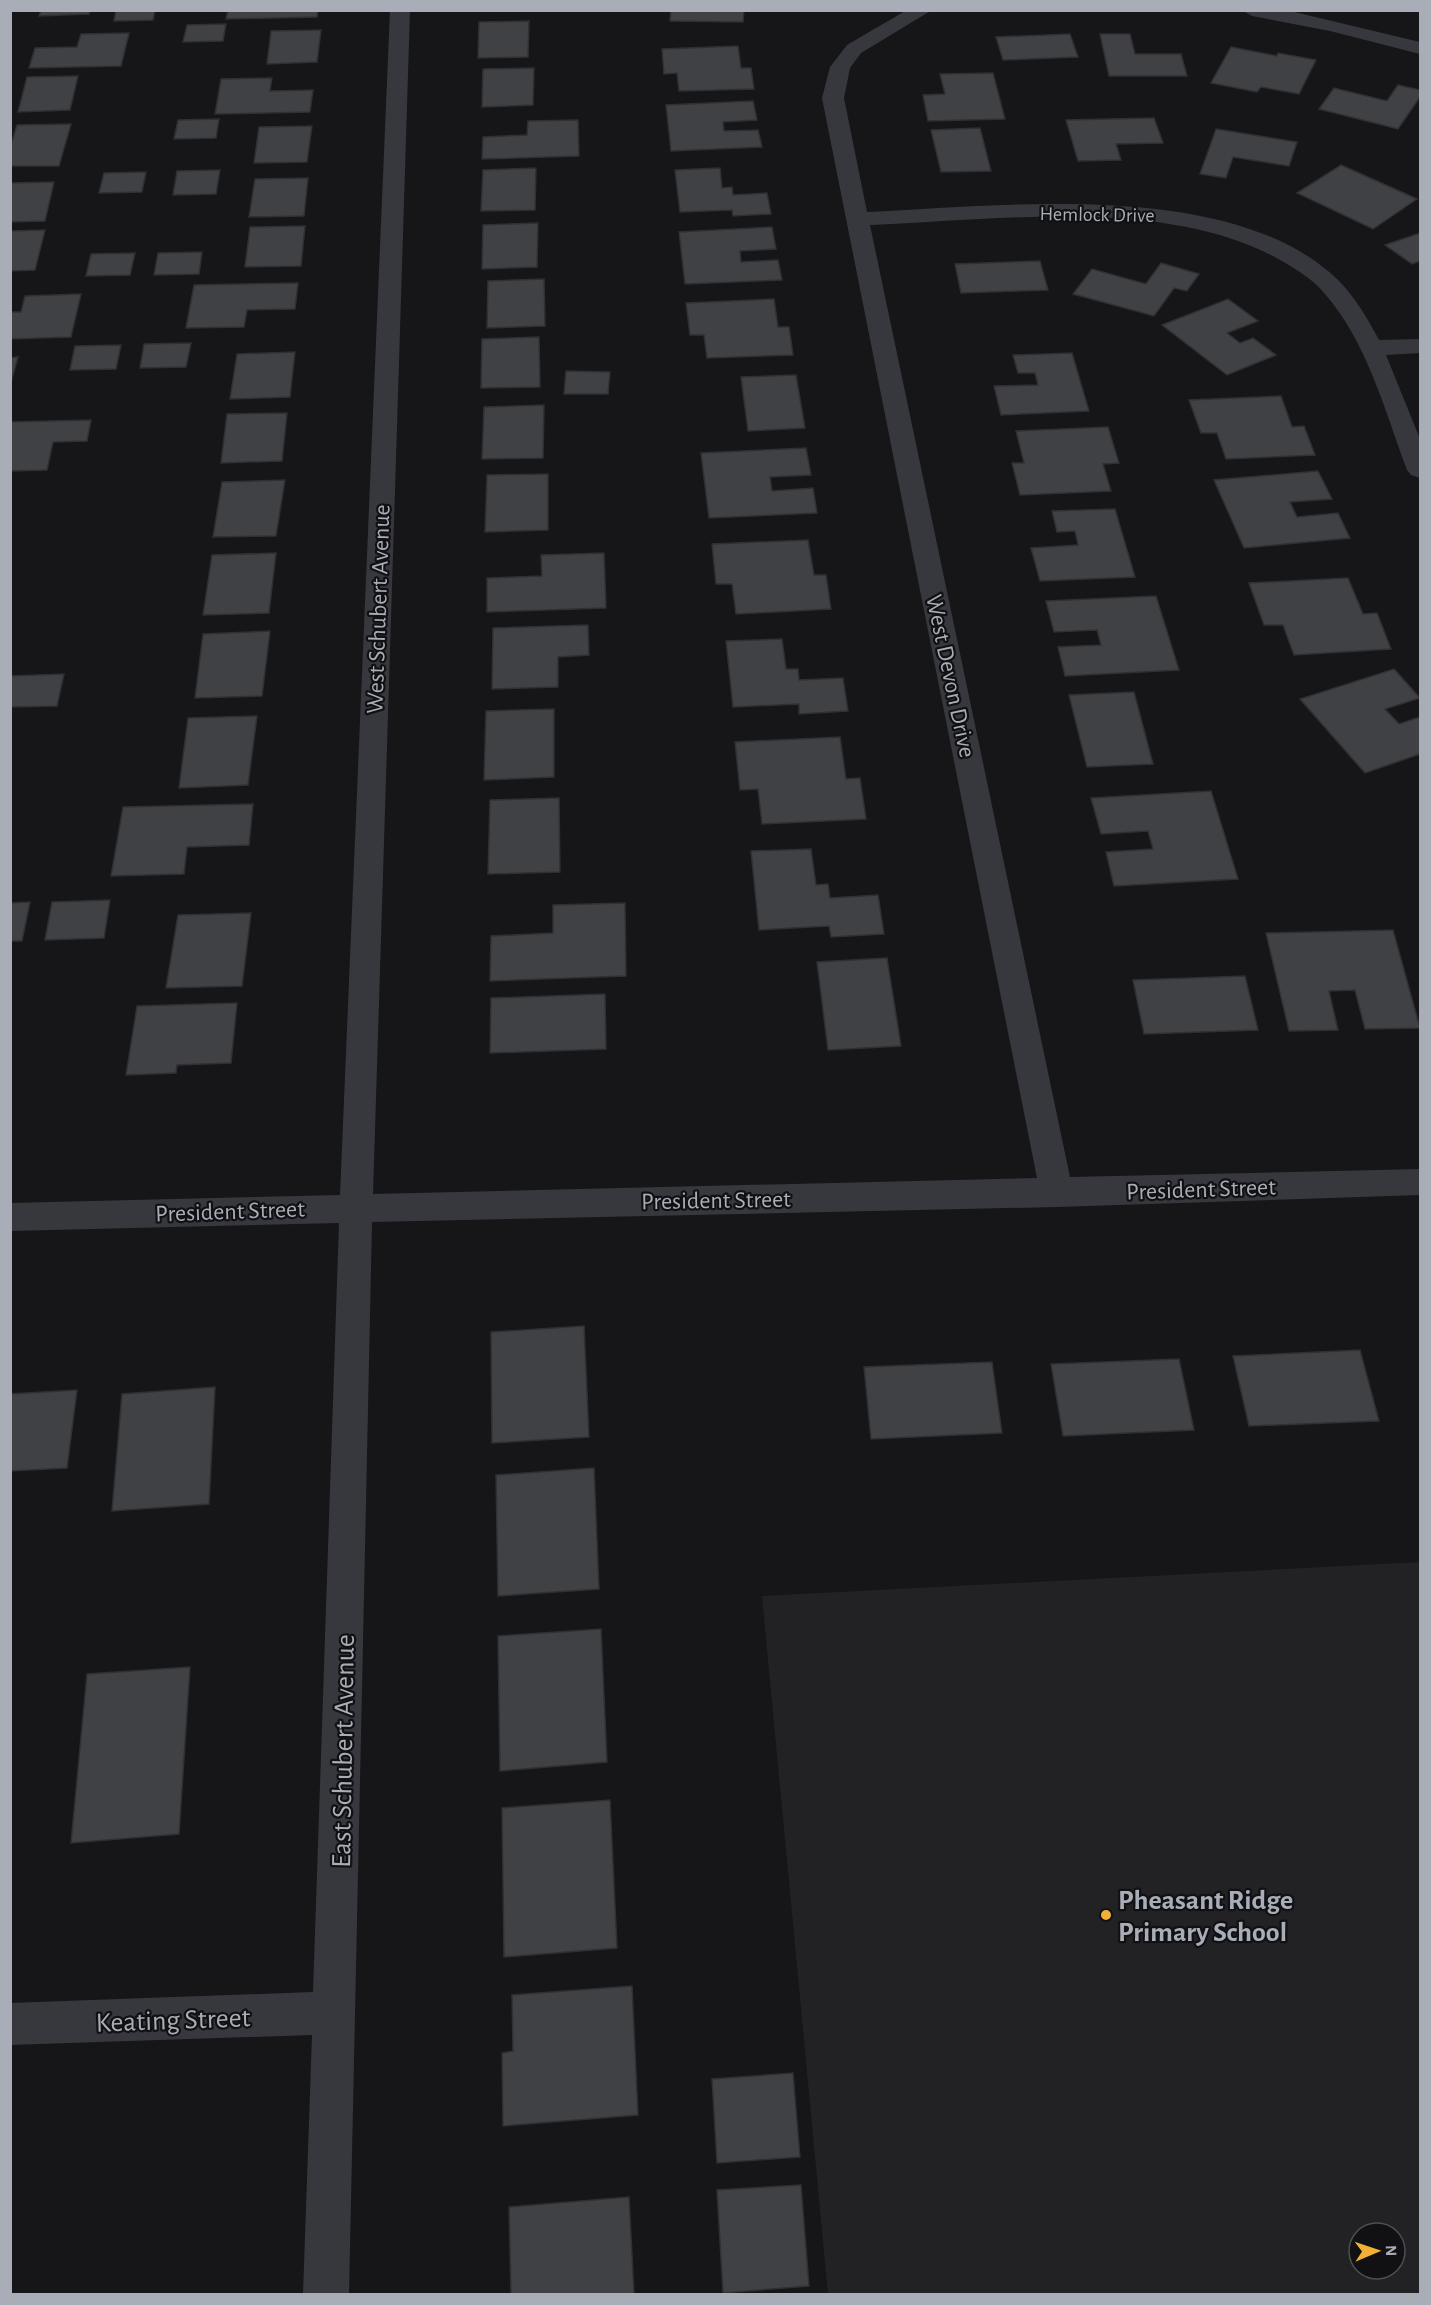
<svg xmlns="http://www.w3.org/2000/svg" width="1431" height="2305" viewBox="0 0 1431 2305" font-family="'Alegreya Sans',sans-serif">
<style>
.built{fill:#222225;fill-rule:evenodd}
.building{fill:#404145;stroke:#303034;stroke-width:1.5}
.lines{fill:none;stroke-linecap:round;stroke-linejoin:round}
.street{fill:#37383d;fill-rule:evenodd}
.poi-dot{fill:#f2b134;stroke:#111113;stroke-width:2}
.labels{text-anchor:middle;stroke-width:4.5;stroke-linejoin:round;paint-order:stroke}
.far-street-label{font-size:20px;fill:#a8adb8;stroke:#111113}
.street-label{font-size:24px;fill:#a8adb8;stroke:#111113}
.near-street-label{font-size:28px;fill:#a8adb8;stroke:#111113}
.near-poi-label{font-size:28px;font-weight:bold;fill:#a8adb8;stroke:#111113;text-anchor:start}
</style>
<rect width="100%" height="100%" fill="#161618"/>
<!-- built -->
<path class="built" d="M1420 1562V2294H828L762 1596ZM1359 2233H1395V2269H1359Z"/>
<!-- building -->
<g class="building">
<path d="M41 10H90L89 14 39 16Z"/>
<path d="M116 10H155L153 20 114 21Z"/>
<path d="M228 10H318L317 17 226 19Z"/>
<path d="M671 10H744L743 22 670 21Z"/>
<path d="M529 21 528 57 478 58 479 22Z"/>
<path d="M226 24 223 41 183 42 187 25Z"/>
<path d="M321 30 317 62 267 64 271 31Z"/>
<path d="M129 33 121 66 29 68 35 48 77 47 81 34Z"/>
<path d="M1070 34 1078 57 1003 60 996 37Z"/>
<path d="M1100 34H1130L1135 54H1181L1187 76H1109Z"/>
<path d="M738 46 741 68H751L754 89 679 91 677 73 664 74 662 49Z"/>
<path d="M1231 47 1277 56 1278 53 1316 60 1299 94 1261 87 1257 92 1211 83Z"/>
<path d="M534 68 533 105 482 107 483 69Z"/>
<path d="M993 73 1005 119 928 121 923 95 945 94 940 74Z"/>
<path d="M78 76 70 110 18 112 27 77Z"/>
<path d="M272 78 270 91 313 90 310 112 215 114 221 79Z"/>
<path d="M1398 85 1420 90V97L1398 129 1319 109 1334 88 1387 101Z"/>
<path d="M753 101 757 120 723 122 724 131 758 130 762 147 671 151 666 105Z"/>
<path d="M1154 118 1163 143 1116 144 1121 160 1078 161 1066 120Z"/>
<path d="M219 119 216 138 174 139 178 120Z"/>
<path d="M578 120 579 156 482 159 483 137 527 135 528 121Z"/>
<path d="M71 124 59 166H10V148L17 125Z"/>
<path d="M312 126 307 162 254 163 259 127Z"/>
<path d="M980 128 991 171 941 172 931 130Z"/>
<path d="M1216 129 1297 142 1289 166 1233 157 1226 178 1200 174Z"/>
<path d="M1341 165 1417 199 1373 229 1297 193Z"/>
<path d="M536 168 535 210 481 211 483 170Z"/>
<path d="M720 168 722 188 732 187 733 195 767 193 771 214 733 216 732 210 680 212 675 170Z"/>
<path d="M220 170 216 194 173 195 177 171Z"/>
<path d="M146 172 142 192 99 193 104 173Z"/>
<path d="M308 178 304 216 249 217 255 179Z"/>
<path d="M54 182 45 221 10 222V183Z"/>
<path d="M538 223 537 267 482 269 483 225Z"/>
<path d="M305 226 301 266 245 267 250 227Z"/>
<path d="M772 227 776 249 740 251 741 262 778 260 782 280 685 284 679 232Z"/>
<path d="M45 230 35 270 10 271V231Z"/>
<path d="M1420 233V261L1412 264 1385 245Z"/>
<path d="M202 252 199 274 154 275 158 253Z"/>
<path d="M135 253 130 275 86 276 91 254Z"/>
<path d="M1040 261 1048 290 961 293 955 264Z"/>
<path d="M1161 263 1199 274 1187 291 1174 288 1154 316 1073 294 1092 269 1146 284Z"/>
<path d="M544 279 545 326 487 328 488 281Z"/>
<path d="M298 283 295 309 247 310 244 327 186 328 194 285Z"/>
<path d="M81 294 71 337 10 339V312H21L25 296Z"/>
<path d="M774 299 778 327H789L793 355 707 358 704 335H690L686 303Z"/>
<path d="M1228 299 1258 321 1227 333 1240 343 1253 338 1276 355 1227 375 1162 325Z"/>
<path d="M539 337 540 387 481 388 482 339Z"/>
<path d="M191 343 186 367 140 368 144 344Z"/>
<path d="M121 345 116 369 70 370 75 346Z"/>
<path d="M295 352 290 397 230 399 237 354Z"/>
<path d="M1072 353 1089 411 1001 415 994 386 1038 385 1035 373H1018L1013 355Z"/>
<path d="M18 357 10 386V358Z"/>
<path d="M566 371 610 372 608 394H564Z"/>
<path d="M796 375 805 428 748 431 741 377Z"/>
<path d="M1281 396 1292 427 1304 426 1315 455 1226 459 1217 433H1201L1189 400Z"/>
<path d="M544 405 543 458 482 459 484 407Z"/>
<path d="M287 413 282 461 221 463 227 414Z"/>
<path d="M91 420 87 441 53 442 47 470 10 471V422Z"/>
<path d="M1108 427 1119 463 1103 464 1111 491 1020 495 1012 463H1024L1016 431Z"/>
<path d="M806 448 811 475 770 477 772 491 813 488 817 513 709 518 701 453Z"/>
<path d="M1318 471 1332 499 1290 502 1297 517 1338 513 1350 538 1244 548 1214 480Z"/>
<path d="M548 474V530L485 532 487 475Z"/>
<path d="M285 480 276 536 213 537 222 482Z"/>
<path d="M1115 509 1135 577 1040 581 1031 548 1078 545 1075 531 1057 532 1052 511Z"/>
<path d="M808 540 814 575H826L831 609 736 614 732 584H716L712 544Z"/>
<path d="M276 553 269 613 203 615 212 555Z"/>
<path d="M604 553 606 608 487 612V578L542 576 541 555Z"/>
<path d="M1348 578 1363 614 1377 613 1391 649 1294 655 1283 625H1264L1249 583Z"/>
<path d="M1156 596 1179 670 1065 676 1058 647 1101 645 1097 630 1054 632 1046 601Z"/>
<path d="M588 625 589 655 558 657V687L492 689 493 628Z"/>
<path d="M270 631 262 696 195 698 203 634Z"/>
<path d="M782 639 786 669H798L799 680 843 678 848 711 799 714V704L733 707 726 641Z"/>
<path d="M1394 669 1420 698 1385 709 1399 724 1420 717V754L1365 773 1300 699Z"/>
<path d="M64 674 57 706 10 707 11 676Z"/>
<path d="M1134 692 1153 764 1087 767 1069 695Z"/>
<path d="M554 709V777L484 780 486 711Z"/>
<path d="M257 716 248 785 179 788 188 718Z"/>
<path d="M840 737 846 779 860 778 866 819 762 824 758 789 740 790 735 742Z"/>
<path d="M1211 791 1238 879 1114 886 1106 852 1153 849 1148 831 1101 834 1091 798Z"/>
<path d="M559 798 560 872 488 874 490 800Z"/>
<path d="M253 804 249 845 187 847 184 874 111 876 123 807Z"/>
<path d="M811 849 816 885 828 884 830 898 878 895 884 934 831 937 829 926 759 930 751 851Z"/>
<path d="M110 900 104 938 45 940 52 902Z"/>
<path d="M30 902 22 941H10V903Z"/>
<path d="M625 903 626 976 490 981 491 936 553 933V905Z"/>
<path d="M251 913 242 986 166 988 178 915Z"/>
<path d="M1393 930 1420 1028 1365 1029 1355 990 1329 991 1338 1030 1289 1031 1266 933Z"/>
<path d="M887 958 901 1046 828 1050 817 962Z"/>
<path d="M1245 976 1258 1030 1144 1034 1133 980Z"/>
<path d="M605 994 606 1049 490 1053 491 998Z"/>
<path d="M237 1003 231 1063 177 1065 176 1073 126 1075 137 1006Z"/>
<path d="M584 1326 589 1437 492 1443 491 1332Z"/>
<path d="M1360 1350 1379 1421 1249 1426 1233 1356Z"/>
<path d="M1179 1359 1194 1430 1063 1436 1051 1364Z"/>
<path d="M992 1362 1002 1433 871 1439 864 1367Z"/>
<path d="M215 1387 209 1504 112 1511 122 1394Z"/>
<path d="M77 1390 67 1468 10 1471V1394Z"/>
<path d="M594 1468 599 1589 498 1596 496 1475Z"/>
<path d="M601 1629 607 1762 500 1771 498 1636Z"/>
<path d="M190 1667 179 1834 71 1843 87 1674Z"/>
<path d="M610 1800 617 1948 504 1957 502 1808Z"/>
<path d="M632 1986 638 2115 503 2126 502 2053 513 2051 512 1995Z"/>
<path d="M793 2073 800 2157 717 2163 712 2079Z"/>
<path d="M801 2185 809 2286 723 2293 717 2190Z"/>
<path d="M629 2197 634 2294H511L509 2207Z"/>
</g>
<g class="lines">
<!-- street -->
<g class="street">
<path d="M390 10H410L373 1194 1037 1178 822 98 830 67 847 45 907 10H932L861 53 850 68 844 98 867 212C1002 206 1233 178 1338 280 1355 297 1368 319 1379 340L1420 339V353L1386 355 1420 439V478L1411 475 1407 470C1385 411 1367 342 1325 294 1314 280 1297 270 1282 261 1168 196 998 220 870 225L1070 1177 1420 1169V1195L1057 1207 372 1222 349 2294H303L312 2035 10 2045V2003L313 1992 339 1223 10 1231V1203L340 1195Z"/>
<path d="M1242 10H1286L1420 42V54L1330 31 1252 16Z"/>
</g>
</g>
<!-- markers -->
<circle class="poi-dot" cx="1106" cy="1915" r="6"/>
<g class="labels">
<!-- far-street labels -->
<g class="far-street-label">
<text transform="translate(1097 214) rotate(1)" y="7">Hemlock Drive</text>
</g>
<!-- street labels -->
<g class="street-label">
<text transform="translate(378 609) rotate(-88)" y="8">West Schubert Avenue</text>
<text transform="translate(951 676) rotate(78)" y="8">West Devon Drive</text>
<text transform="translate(1201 1189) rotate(-2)" y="8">President Street</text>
<text transform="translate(716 1200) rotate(-1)" y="8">President Street</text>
<text transform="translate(230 1211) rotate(-2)" y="8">President Street</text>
</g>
<!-- near-street labels -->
<g class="near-street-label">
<text transform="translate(342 1751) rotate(-89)" y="10">East Schubert Avenue</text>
<text transform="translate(173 2019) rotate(-2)" y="10">Keating Street</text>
</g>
<!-- near-poi labels -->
<g class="near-poi-label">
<text x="1118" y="1909">Pheasant Ridge<tspan x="1118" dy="32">Primary School</tspan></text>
</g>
</g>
<!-- border -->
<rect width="1431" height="2305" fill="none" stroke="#a8adb8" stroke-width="24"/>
<!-- north arrow -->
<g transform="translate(1377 2251) rotate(88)"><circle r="28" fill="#111113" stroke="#4d4f55" stroke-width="1.5"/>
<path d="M0-4.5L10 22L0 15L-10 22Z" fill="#f2b134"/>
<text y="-9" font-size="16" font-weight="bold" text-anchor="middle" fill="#a8adb8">N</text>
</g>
</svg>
